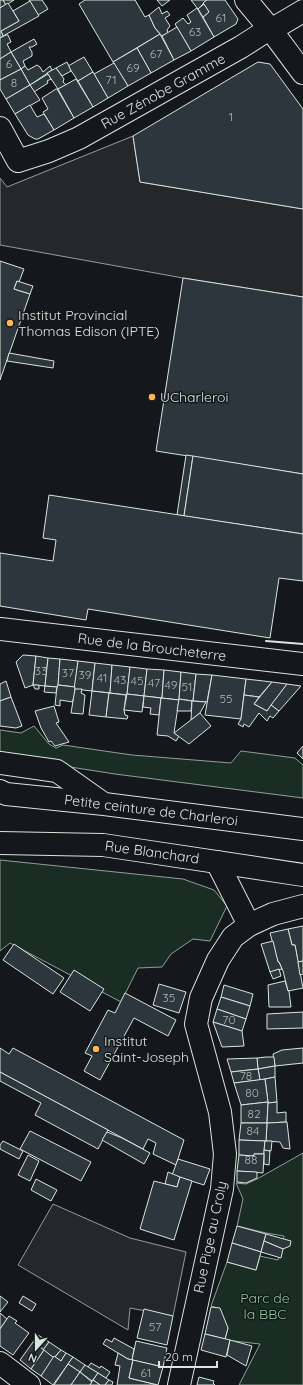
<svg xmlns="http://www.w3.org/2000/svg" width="303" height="1385" viewBox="0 0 303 1385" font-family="Quicksand,sans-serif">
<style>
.green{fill:#1a2d24;stroke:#939e99}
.parking{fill:#24282b;stroke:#939e99}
.building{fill:#2c363c;stroke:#d8e6dc}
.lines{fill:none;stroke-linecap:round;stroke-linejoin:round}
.minor-casing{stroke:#d8e6dc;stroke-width:24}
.major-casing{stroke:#d8e6dc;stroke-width:24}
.highway-casing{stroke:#d8e6dc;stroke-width:24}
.minor{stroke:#14181c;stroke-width:22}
.major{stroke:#14181c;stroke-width:22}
.highway{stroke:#14181c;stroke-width:22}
.wall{stroke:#d8e6dc;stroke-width:2}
.poi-dot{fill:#ffb74d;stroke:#14181c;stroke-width:1.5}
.labels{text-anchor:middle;stroke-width:3;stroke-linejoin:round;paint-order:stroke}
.number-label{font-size:12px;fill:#adbab4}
.street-label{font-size:14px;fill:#d8e6dc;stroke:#14181c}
.poi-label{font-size:14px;fill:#d8e6dc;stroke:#14181c;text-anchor:start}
.park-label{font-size:14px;fill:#8ac095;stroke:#14181c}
</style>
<rect width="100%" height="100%" fill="#14181c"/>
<!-- green -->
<g class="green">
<path d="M34 726 49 744 56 748 63 745 132 755 231 763 241 751 295 758 303 765V798L115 774 0 756V730L21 733Z"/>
<path d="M0 860 183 879 214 890 227 906 210 941 193 939 171 954 162 967 138 968 121 1002 10 943 0 951Z"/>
<path d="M303 1153V1385H239L260 1344 225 1340 228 1328 221 1315 220 1309 211 1306 227 1262 256 1270 260 1256 278 1260 284 1236 266 1233 237 1226 243 1199 236 1183 246 1184 257 1179Z"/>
</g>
<!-- parking -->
<g class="parking">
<path d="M133 136 140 182 303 209V297L183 278 0 245V178L7 187Z"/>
<path d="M53 1204 130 1238 186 1252 173 1316 130 1308 128 1330 18 1265Z"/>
</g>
<!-- building -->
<g class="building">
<path d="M0 0H3L6 5 0 8Z"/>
<path d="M3 0H14L6 5Z"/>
<path d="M29 0H42L48 9 38 15Z"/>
<path d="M85 0H135L145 17 149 15 155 28 160 34 113 62 79 4Z"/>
<path d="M157 0H170L162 6Z"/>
<path d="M191 0H207L198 9Z"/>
<path d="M207 0H225L238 19 236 24 214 37 203 17 209 12 203 3Z"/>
<path d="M30 1 39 16 3 36 1 31 19 21 13 11Z"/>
<path d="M8 3 19 21 1 31 3 36 0 38V8Z"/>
<path d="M204 4 209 12 203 17 198 9Z"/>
<path d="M159 7 162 14 167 11 170 15 165 18 170 26 167 30 168 33 162 36 155 28 149 15Z"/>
<path d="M197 8 214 37 191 51 175 24 183 18 188 24 191 22 187 15Z"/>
<path d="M177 27 191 51 174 60 162 36Z"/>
<path d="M160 34 174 60 151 73 137 48Z"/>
<path d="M6 35H8L11 42 7 44 11 52 0 59V38Z"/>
<path d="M34 39 37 44 32 47H29L32 52V56L23 61 25 66 21 69 11 52Z"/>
<path d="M137 48 151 73 128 86 113 62Z"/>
<path d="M11 52 21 69 0 80V59Z"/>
<path d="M84 57 93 72 78 81 68 66Z"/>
<path d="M67 62 71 71 62 76 56 68Z"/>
<path d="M258 62 270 64 303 109V209L140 182 133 136Z"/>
<path d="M114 63 128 86 108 98 94 74Z"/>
<path d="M37 65 40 67 43 72 50 66 52 70 30 85 21 69 25 66 28 70Z"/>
<path d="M56 68 64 79 63 82 66 85 58 89 47 73Z"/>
<path d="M21 69 30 85 6 99 0 89V80Z"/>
<path d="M93 72 108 98 93 107 78 81Z"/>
<path d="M48 74 51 79 47 81 48 83 34 92 30 85Z"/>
<path d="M76 79 93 107 74 118 58 89Z"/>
<path d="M30 85 40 100 15 114 6 99Z"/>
<path d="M56 89H57L74 118 54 130 43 112 48 109 42 98Z"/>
<path d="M30 105 37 117 44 114 54 130 38 139H35L28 135 15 114Z"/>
<path d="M0 261 24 269 19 282 17 281 14 289 30 294 0 380Z"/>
<path d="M183 278 303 297V474L156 451Z"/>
<path d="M17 281 33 286 30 294 14 289Z"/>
<path d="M9 353 54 361 53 368 7 361Z"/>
<path d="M186 455 193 456 184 516 177 515Z"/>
<path d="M193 456 303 474V534L184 516Z"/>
<path d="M49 495 303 534V581L279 578 270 638 88 609 86 620 0 606V553L53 561 56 540 43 538Z"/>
<path d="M23 655 36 656 33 685 25 688 16 662Z"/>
<path d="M36 656 48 658 45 686 33 685Z"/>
<path d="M48 658 60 659 58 687 45 686Z"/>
<path d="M60 659 78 661 75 687 58 685Z"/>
<path d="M78 661 95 663 92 691 74 689Z"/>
<path d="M95 663 112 665 110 693 92 691Z"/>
<path d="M112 665 130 667 127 695 110 693Z"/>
<path d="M130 667 147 669 144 696 127 694Z"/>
<path d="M147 669 164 670 162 698 144 696Z"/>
<path d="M164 670 181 672 179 700 162 698Z"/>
<path d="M181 672 196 674 193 701 179 699Z"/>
<path d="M196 674 212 675 207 702 193 701Z"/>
<path d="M212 675 246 679 241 719 205 715Z"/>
<path d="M246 679 272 682 259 697 244 695Z"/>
<path d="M6 681 11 697 0 701V684Z"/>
<path d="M272 682 287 684 267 711 254 704Z"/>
<path d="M287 684 301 686 279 711 271 705Z"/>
<path d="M33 685H39V689H35Z"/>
<path d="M58 685 75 687 74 699H73V702L60 700V706L55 705 57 687Z"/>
<path d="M45 686 57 687 56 693 44 692Z"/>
<path d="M75 689H82L81 693 85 695 83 714 71 713Z"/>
<path d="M92 691 109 693 106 717 89 715Z"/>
<path d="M109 693 126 695 124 710 125 715 128 716 127 719 106 717Z"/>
<path d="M127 694 144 696 142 712 124 710Z"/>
<path d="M244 695 259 697 254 704 267 711 271 705 279 711 273 718 270 716 267 721 259 713 249 727 244 724 243 727 238 724 241 719Z"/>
<path d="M144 696 161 698 159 715 150 714 151 708 143 707Z"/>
<path d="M11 697 22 726 16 728 0 726V701Z"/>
<path d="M161 698 179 700 174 733 179 736 176 741 168 736 157 735Z"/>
<path d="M179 699 192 701 191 711H177Z"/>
<path d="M192 701 206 702 200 713 191 720Z"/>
<path d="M54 706 59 722 56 723 69 742 55 746 51 741 49 742 41 728 35 711Z"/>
<path d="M200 713 211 726 189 744 174 733Z"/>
<path d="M303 746V759L297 753Z"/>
<path d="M303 926V961L298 962 295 945H292L288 929Z"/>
<path d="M288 929 292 945H295L303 988 288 991 283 971 279 962H278L270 933Z"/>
<path d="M273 941 278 962H279L282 969 270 972 261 944Z"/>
<path d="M14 944 64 978 53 994 3 960Z"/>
<path d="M303 961V974L300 975 298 962Z"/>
<path d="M279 969 281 976 273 979 270 972Z"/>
<path d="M74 970 104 989 90 1011 60 992Z"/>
<path d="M285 981 288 991H289L291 1007H269L268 985Z"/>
<path d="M159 984 186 992 179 1013 153 1005Z"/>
<path d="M224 985 253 994 250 1006 221 997Z"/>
<path d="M125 993 176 1020 168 1036 134 1018 100 1080 84 1071 92 1056 85 1053 108 1010 115 1013Z"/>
<path d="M221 997 250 1006 246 1019 217 1009Z"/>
<path d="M217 1009 246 1019 242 1031 213 1022Z"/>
<path d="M303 1012V1028L267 1029V1014Z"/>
<path d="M213 1022 242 1031 244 1046 222 1047Z"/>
<path d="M0 1048 9 1054 13 1048 184 1140 176 1165 153 1154 156 1143 148 1139 143 1149 0 1072Z"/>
<path d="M303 1048V1063L275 1066 273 1054 282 1050Z"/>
<path d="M266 1057H274L275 1066 258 1069 257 1058Z"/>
<path d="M257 1058 258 1069 231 1072 227 1059Z"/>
<path d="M275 1066V1077L260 1080 258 1069Z"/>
<path d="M258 1069 260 1080 234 1083 231 1072Z"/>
<path d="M0 1072 108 1130 98 1149 35 1115 41 1103 0 1081Z"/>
<path d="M275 1077 277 1102 268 1103 265 1079Z"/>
<path d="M265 1079 268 1102 241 1105 234 1083Z"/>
<path d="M268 1102 267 1123H241V1105Z"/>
<path d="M277 1102V1113L286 1112V1122L267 1123 268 1103Z"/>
<path d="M287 1122 290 1149 283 1148 280 1142 266 1141 267 1123Z"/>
<path d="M241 1123H267L266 1141 239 1140Z"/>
<path d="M30 1131 91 1162 81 1181 20 1149Z"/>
<path d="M107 1132 122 1138 150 1153 144 1164 102 1140Z"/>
<path d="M239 1140 265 1141 264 1154H254V1156L239 1155Z"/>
<path d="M3 1141 23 1151 19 1159 0 1149V1145Z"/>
<path d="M265 1141H272L271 1151 264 1150Z"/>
<path d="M264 1150 270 1151 269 1165 264 1164Z"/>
<path d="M254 1154H264L263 1173 237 1171 239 1155 254 1156Z"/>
<path d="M28 1155 39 1161 30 1181 18 1175Z"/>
<path d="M178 1159 210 1169 204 1185 172 1175Z"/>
<path d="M237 1171 257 1172V1178L246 1183 237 1182Z"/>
<path d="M168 1172 180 1177 177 1187 165 1184Z"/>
<path d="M180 1177 192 1181 174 1240 140 1229 154 1181 177 1187Z"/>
<path d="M36 1179 57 1190 51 1201 31 1190Z"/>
<path d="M237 1226 266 1234 261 1252 232 1243Z"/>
<path d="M266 1234 291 1241 290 1246 283 1249 264 1241Z"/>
<path d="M264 1241 283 1249 281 1258 261 1252Z"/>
<path d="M232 1243 261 1252 256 1270 227 1262Z"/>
<path d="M0 1296 8 1302 0 1312Z"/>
<path d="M23 1296 36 1304 32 1311 19 1303Z"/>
<path d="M211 1307 220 1308 228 1328 225 1339 205 1334Z"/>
<path d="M144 1309 173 1316 167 1345 137 1338Z"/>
<path d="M0 1313 7 1319 0 1329Z"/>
<path d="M9 1316 17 1321 15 1323 29 1333 13 1355 0 1346V1329Z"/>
<path d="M205 1334 230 1340 226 1357 201 1350Z"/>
<path d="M38 1335 49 1342 43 1350 33 1342Z"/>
<path d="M114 1338 134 1349 132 1360 128 1359 103 1344 106 1339 112 1342Z"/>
<path d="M230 1340 252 1346 246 1366 227 1355Z"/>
<path d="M136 1341 167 1348 163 1367 132 1360Z"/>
<path d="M33 1342 44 1350 31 1369 20 1360Z"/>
<path d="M49 1342 61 1350 54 1358 43 1350Z"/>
<path d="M44 1350 54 1358 41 1376 31 1369Z"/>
<path d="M61 1350 66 1353 61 1361 55 1357Z"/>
<path d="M66 1353 73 1357 53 1385 41 1376 54 1356 61 1361Z"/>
<path d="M118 1353 128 1359 133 1360 129 1378 158 1385H117L120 1366 115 1365Z"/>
<path d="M73 1357 85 1365 80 1372 68 1364Z"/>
<path d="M133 1360 163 1367 158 1385 129 1378Z"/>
<path d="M91 1363 100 1368 101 1366 110 1372 106 1378 88 1367Z"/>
<path d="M68 1364 80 1372 71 1385H54Z"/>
<path d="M85 1365 98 1373 92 1381 80 1372Z"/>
<path d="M80 1372 92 1382 90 1385H71Z"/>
<path d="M98 1373 109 1380 105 1385H100L93 1380Z"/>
<path d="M199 1377 214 1381 213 1383 215 1385H197Z"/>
<path d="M93 1380 100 1385H90Z"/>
<path d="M109 1380 113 1382 112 1385H105Z"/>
</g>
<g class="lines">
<defs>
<g id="minor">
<path d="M246 0 271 30 303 73"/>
<path d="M0 128 18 161 49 151 79 138 241 47 266 31 271 30 303 11"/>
<path d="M0 843 103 845 303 875"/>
<path d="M217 862 249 925"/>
<path d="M0 1363 29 1385"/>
<path d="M179 1385 222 1189 225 1154 220 1112 196 1024 201 998 218 960 233 937 249 925 273 914 303 906"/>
</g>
<path id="major" d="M0 629 303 664"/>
<g id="highway">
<path d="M0 763 57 771 101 802"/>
<path d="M0 791 6 794 104 804 303 829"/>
</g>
</defs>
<!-- minor casing -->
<use href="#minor" class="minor-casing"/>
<!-- major casing -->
<use href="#major" class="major-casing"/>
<!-- highway casing -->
<use href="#highway" class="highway-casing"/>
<!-- minor -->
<use href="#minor" class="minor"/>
<!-- major -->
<use href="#major" class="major"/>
<!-- highway -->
<use href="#highway" class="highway"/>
<!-- wall -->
<path class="wall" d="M266 641 303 644"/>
</g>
<!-- markers -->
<g class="poi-dot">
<circle cx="10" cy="323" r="4"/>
<circle cx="152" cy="397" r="4"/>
<circle cx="96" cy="1049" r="4"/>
</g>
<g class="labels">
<!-- number labels -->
<g class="number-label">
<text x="221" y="22">61</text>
<text x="195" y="36">63</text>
<text x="156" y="58">67</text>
<text x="9" y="68">6</text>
<text x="133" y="72">69</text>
<text x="111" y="84">71</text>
<text x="14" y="87">8</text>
<text x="231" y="121">1</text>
<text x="41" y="675">33</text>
<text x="68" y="677">37</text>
<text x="85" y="679">39</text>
<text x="102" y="682">41</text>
<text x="120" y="684">43</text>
<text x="137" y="685">45</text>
<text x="154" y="687">47</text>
<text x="171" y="689">49</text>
<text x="187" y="691">51</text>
<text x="226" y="703">55</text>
<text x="169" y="1002">35</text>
<text x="229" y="1024">70</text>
<text x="246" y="1080">78</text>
<text x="252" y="1097">80</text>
<text x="254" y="1118">82</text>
<text x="253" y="1135">84</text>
<text x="251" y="1164">88</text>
<text x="155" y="1331">57</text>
<text x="146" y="1377">61</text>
</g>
<!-- street labels -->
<g class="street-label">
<text transform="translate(163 91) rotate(-29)" y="5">Rue Zénobe Gramme</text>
<text transform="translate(152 647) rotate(7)" y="5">Rue de la Broucheterre</text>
<text transform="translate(151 810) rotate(7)" y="5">Petite ceinture de Charleroi</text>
<text transform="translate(152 852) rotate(8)" y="5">Rue Blanchard</text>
<text transform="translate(210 1237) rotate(-78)" y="5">Rue Pige au Croly</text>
</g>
<!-- poi labels -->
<g class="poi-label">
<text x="18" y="320">Institut Provincial<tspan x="18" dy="16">Thomas Edison (IPTE)</tspan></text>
<text x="160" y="402">UCharleroi</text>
<text x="104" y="1046">Institut<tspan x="104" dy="16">Saint-Joseph</tspan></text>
</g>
<!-- park labels -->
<g class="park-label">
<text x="265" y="1303">Parc de<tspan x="265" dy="16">la BBC</tspan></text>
</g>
</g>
<!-- north arrow -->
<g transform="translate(36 1349) rotate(201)" stroke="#14181c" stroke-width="3" paint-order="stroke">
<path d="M0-3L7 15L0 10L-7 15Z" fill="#d8e6dc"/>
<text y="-6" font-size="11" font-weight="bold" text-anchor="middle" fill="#d8e6dc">N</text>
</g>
<!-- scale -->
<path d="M159 1361v6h58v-6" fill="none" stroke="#d8e6dc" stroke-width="2"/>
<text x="165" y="1361" font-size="12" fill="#d8e6dc" stroke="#14181c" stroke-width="3" paint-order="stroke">20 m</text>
</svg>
